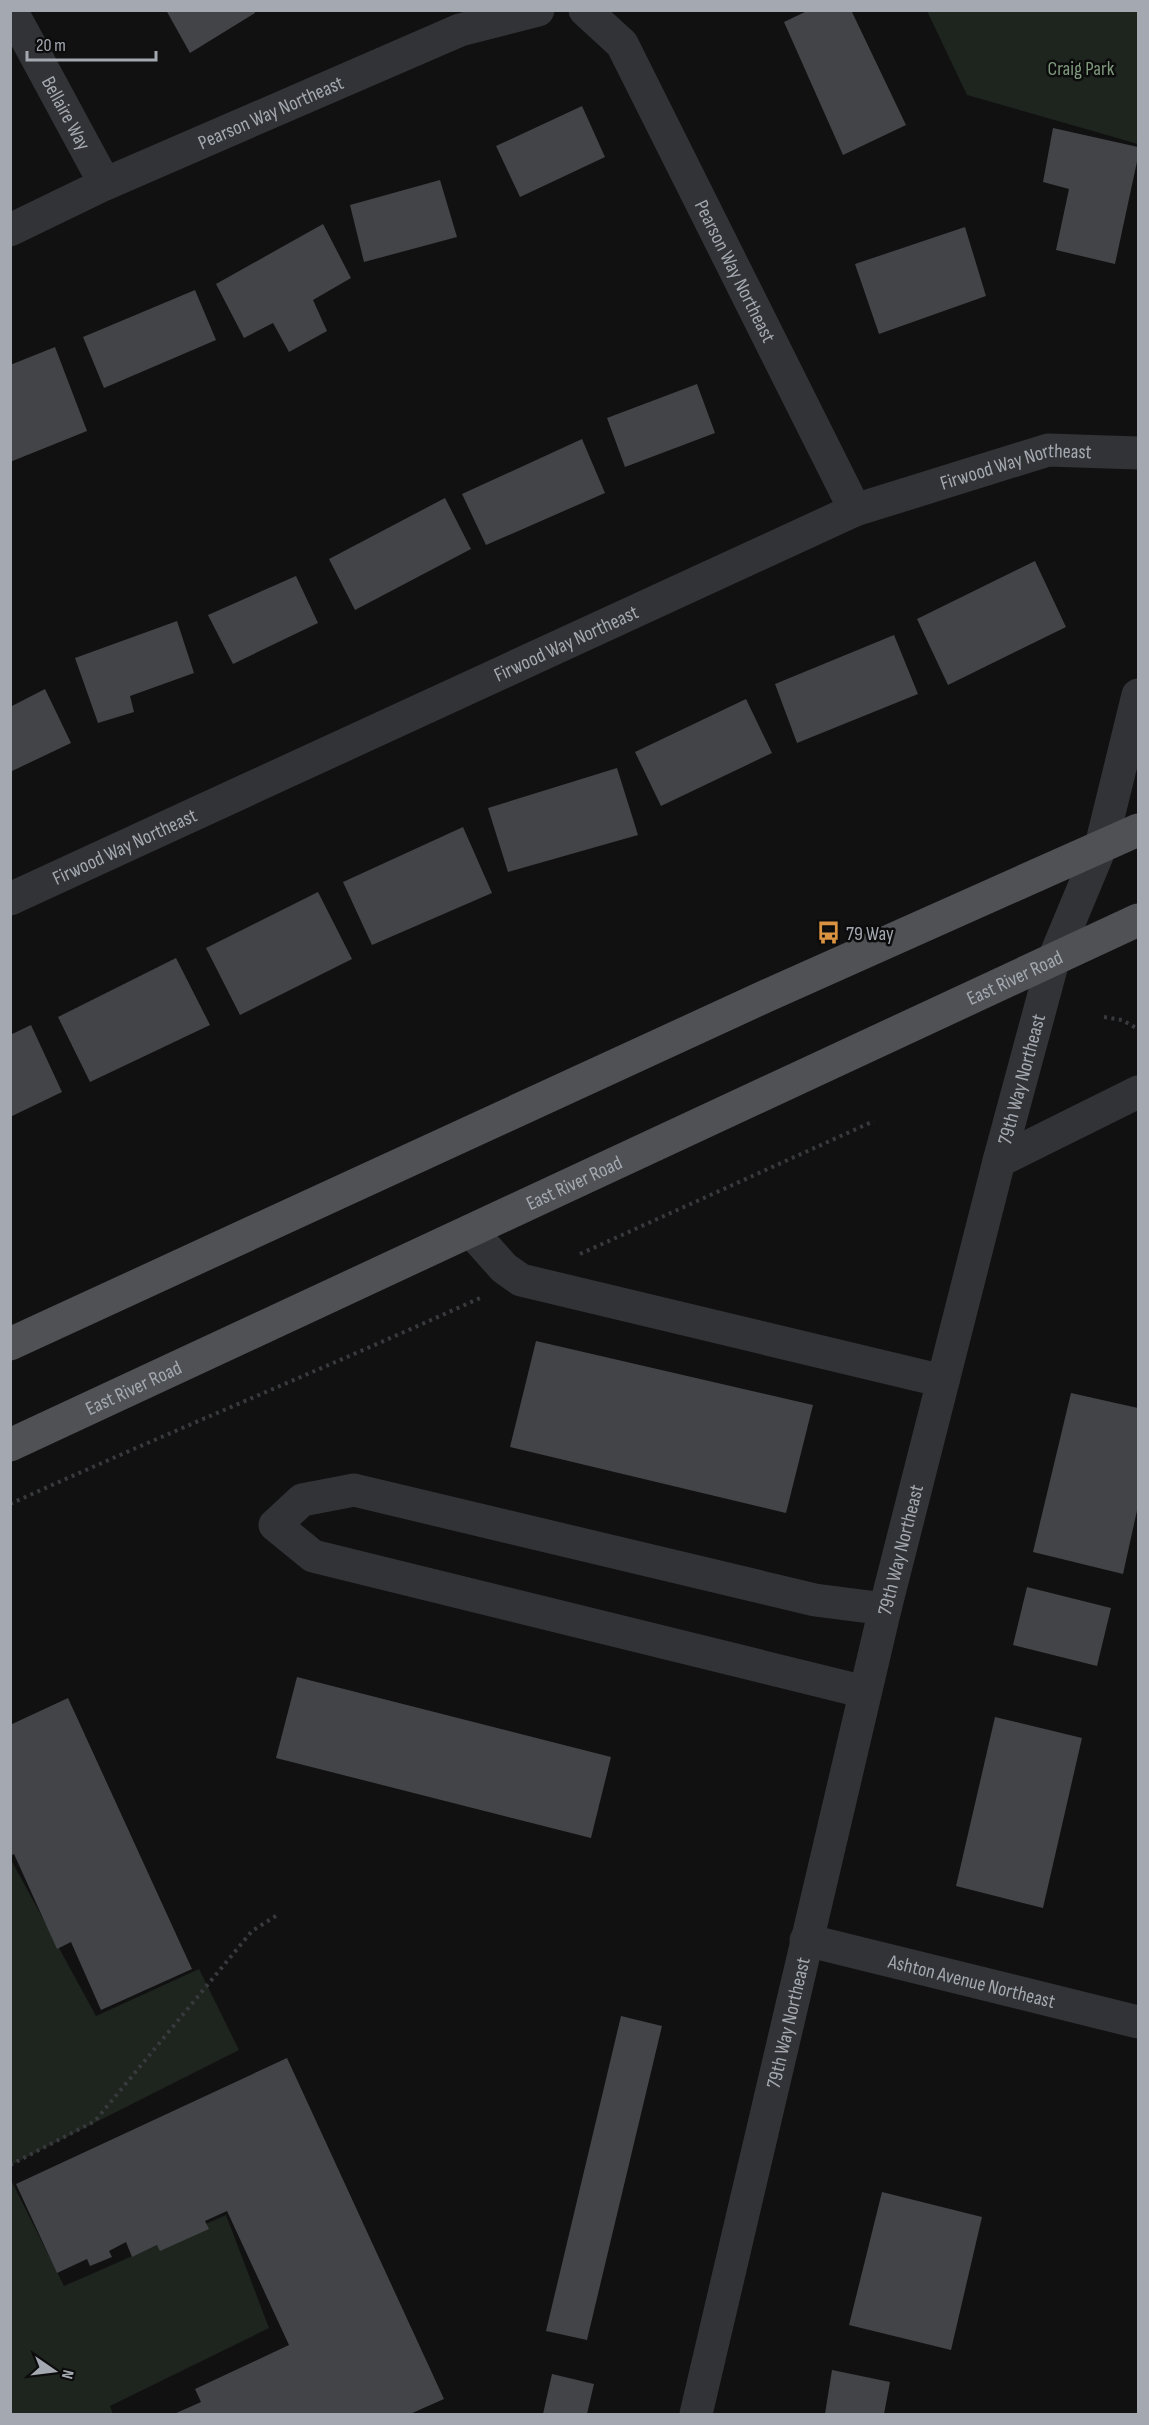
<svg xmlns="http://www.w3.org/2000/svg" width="1149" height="2425" viewBox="0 0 1149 2425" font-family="'Sofia Sans Condensed',sans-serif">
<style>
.green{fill:#1e241e}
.building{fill:#434447}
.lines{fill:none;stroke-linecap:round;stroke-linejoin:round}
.path{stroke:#383a3d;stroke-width:4;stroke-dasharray:3 4.5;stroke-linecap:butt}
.minor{stroke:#323336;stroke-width:33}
.major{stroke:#4f5155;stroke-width:33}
.labels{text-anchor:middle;stroke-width:5;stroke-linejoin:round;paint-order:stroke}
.park-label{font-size:20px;fill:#7f9a7d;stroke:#0c0c0d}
.street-label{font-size:20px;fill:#a4a9b1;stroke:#0c0c0d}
.poi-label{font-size:20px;fill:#a4a9b1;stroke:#0c0c0d;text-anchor:start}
</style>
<rect width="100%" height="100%" fill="#111112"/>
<!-- green -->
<g class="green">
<path d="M927 11H1138V144L967 95Z"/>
<path d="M10 1858 96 2016 199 1969 239 2050 11 2165Z"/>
<path d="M10 2178 64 2286 226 2215 269 2328 110 2406 113 2414H11Z"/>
</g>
<!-- building -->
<g class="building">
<path d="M166 10H254L255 13 190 53Z"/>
<path d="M809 10H851L906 125 843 155 784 22Z"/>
<path d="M582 106 605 157 520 197 496 146Z"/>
<path d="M1053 128 1138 147V157L1115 264 1056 250 1069 189 1043 182Z"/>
<path d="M440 180 457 237 364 262 350 205Z"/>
<path d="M323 224 351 278 313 300 327 331 289 352 273 323 244 338 216 284Z"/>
<path d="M965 227 986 296 879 334 855 264Z"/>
<path d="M195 290 216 340 104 388 83 337Z"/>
<path d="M55 347 87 431 10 462V365Z"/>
<path d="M697 384 715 433 625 467 607 418Z"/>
<path d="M582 439 605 493 486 545 462 494Z"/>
<path d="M445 498 471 549 355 610 329 559Z"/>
<path d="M1035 561 1066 627 948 685 917 619Z"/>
<path d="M296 576 318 623 233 664 208 615Z"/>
<path d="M177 621 194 673 130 696 134 712 98 723 75 658Z"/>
<path d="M894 635 918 694 797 743 775 684Z"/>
<path d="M45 689 71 743 10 772V707Z"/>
<path d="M746 699 772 753 661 806 635 752Z"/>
<path d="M617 768 638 835 508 872 488 808Z"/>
<path d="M463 827 492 893 372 945 343 882Z"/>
<path d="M318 892 352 959 240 1015 206 948Z"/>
<path d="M176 958 210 1025 90 1082 58 1017Z"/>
<path d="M31 1025 62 1092 10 1117V1035Z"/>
<path d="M536 1341 813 1405 786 1513 510 1447Z"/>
<path d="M1071 1393 1138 1408V1506L1123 1574 1033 1552Z"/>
<path d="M1027 1587 1111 1608 1097 1666 1013 1645Z"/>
<path d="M297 1677 611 1757 591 1838 276 1758Z"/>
<path d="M68 1698 192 1969 101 2010 71 1942 57 1949 14 1854 10 1856V1725Z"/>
<path d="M995 1717 1082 1738 1043 1908 956 1886Z"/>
<path d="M621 2016 662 2026 587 2340 546 2331Z"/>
<path d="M287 2058 444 2399 410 2414H174L201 2402 195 2389 289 2345 227 2211 205 2221 209 2229 160 2251 157 2245 132 2257 126 2242 109 2251 112 2257 90 2266 87 2259 57 2273 16 2184Z"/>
<path d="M882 2192 982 2217 951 2350 849 2325Z"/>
<path d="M832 2370 890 2382 884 2414H825Z"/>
<path d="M552 2374 594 2384 587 2414H543Z"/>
</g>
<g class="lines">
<!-- path -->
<g class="path">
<path d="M1104 1017 1122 1020 1138 1029"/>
<path d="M580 1254 874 1121"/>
<path d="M10 1504C166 1433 324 1369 480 1298"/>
<path d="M10 2165 95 2121 252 1931 279 1914"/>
</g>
<!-- minor -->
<g class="minor">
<path id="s1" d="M11 10 105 184"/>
<path id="s2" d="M585 10 622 44 855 510"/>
<path id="s3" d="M10 230 105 184 460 30 538 10"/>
<path id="s4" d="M10 899 855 510 1048 450 1138 453"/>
<path d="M999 1161 1138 1092"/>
<path d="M471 1231 504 1268 521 1280 943 1381"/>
<path d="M865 1692 313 1556 275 1525 302 1500 354 1490 815 1600 885 1609"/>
<path id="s5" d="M806 1940 1138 2022"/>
<path id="s6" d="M696 2414 885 1609 999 1161 1053 961 1101 846 1138 695"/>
</g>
<!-- major -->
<g class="major">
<path d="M10 1344 766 996 1138 830"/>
<path id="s7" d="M10 1445 1138 920"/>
</g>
</g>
<!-- icons -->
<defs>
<symbol id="bus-bare" viewBox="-9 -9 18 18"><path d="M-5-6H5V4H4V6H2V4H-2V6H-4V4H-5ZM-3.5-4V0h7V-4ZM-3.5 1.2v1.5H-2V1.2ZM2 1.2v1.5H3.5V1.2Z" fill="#da9441" stroke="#0c0c0d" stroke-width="2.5" paint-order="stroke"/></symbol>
</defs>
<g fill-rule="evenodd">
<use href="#bus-bare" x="812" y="916" width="33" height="33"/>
</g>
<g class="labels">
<!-- park labels -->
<g class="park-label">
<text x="1081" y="75">Craig Park</text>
</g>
<!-- street labels -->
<g class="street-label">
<text dy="7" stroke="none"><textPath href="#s3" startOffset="286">Pearson Way Northeast</textPath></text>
<text dy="7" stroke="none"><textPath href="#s1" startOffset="117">Bellaire Way</textPath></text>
<text dy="7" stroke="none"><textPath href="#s2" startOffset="304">Pearson Way Northeast</textPath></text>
<text dy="7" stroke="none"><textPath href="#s4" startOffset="1098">Firwood Way Northeast</textPath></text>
<text dy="7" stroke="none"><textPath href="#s4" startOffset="612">Firwood Way Northeast</textPath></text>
<text dy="7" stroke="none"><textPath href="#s4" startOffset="126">Firwood Way Northeast</textPath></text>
<text dy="7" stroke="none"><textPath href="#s7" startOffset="1108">East River Road</textPath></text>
<text dy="7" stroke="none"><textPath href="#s6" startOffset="1374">79th Way Northeast</textPath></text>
<text dy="7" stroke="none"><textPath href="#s7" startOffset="622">East River Road</textPath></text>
<text dy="7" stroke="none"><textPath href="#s7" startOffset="136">East River Road</textPath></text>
<text dy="7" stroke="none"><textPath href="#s6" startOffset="888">79th Way Northeast</textPath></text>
<text dy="7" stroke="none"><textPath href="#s5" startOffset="171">Ashton Avenue Northeast</textPath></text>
<text dy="7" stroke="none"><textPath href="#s6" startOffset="402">79th Way Northeast</textPath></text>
</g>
<!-- poi labels -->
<g class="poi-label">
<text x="846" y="940">79 Way</text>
</g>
</g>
<!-- border -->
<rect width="1149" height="2425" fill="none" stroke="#a4a9b1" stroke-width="24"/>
<!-- north arrow -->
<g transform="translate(54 2371) rotate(104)" stroke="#0c0c0d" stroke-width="4.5" paint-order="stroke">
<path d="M0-4.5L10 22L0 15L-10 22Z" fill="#a4a9b1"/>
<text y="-9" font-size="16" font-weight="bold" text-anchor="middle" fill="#a4a9b1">N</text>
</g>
<!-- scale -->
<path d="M27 51v9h129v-9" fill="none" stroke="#a4a9b1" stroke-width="3"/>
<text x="36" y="51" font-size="18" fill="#a4a9b1" stroke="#0c0c0d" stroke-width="4.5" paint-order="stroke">20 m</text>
</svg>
